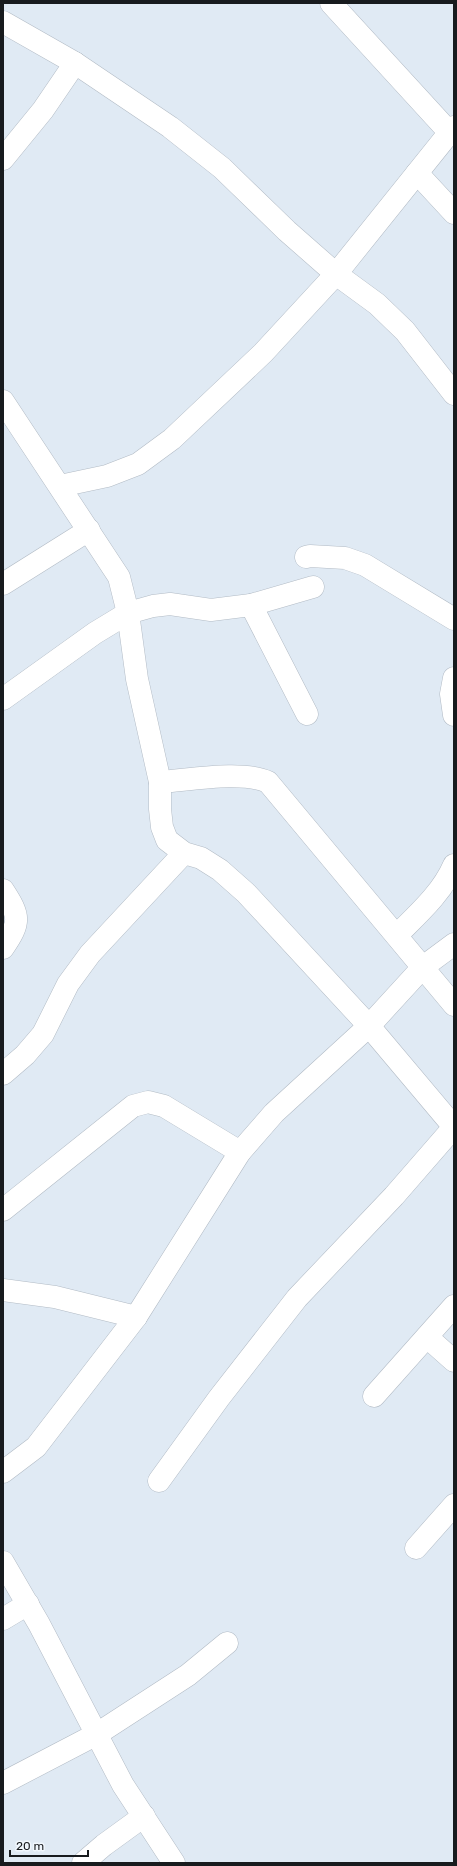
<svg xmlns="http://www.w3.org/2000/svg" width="457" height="1866" viewBox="0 0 457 1866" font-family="Rubik,sans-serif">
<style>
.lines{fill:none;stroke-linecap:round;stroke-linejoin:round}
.minor-casing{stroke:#b2bbc5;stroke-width:23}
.minor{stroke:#fff;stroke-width:22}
</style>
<rect width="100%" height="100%" fill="#e0eaf4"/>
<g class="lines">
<defs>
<g id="minor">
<path d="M331 3 450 133"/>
<path d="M3 22 75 63 170 127 222 168 287 231 336 274 377 304 405 331 454 394"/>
<path d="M3 159 43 110 75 63"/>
<path d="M417 173 454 213"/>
<path d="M3 401 119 577 128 613 137 679 160 782V809L162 827 167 840 184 853 201 858 220 870 246 893 369 1026 454 1127"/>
<path d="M60 486 107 476 138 464 172 439 263 353 336 274 454 127"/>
<path d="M306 557 310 556 345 558 365 565 454 619"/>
<path d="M3 584 89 530"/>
<path d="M251 605 307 714"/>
<path d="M454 678 451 694 454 715"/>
<path d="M3 699 95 633 128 613 153 606 170 604 211 610 251 605 313 587"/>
<path d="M160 782C190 780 242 770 268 782L454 1005"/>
<path d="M3 890C20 916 21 922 3 948"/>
<path d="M397 935C418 914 442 893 454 865"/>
<path d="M3 1074 25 1055 43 1034 68 984 90 954 184 853"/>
<path d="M3 1210 133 1106 148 1102 164 1106 240 1152"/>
<path d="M3 1290 55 1297 136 1317"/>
<path d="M427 1337 454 1361"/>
<path d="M374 1396 454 1306"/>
<path d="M3 1472 36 1447 136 1317 240 1152 274 1113 369 1026 423 967 454 944"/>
<path d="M159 1481 219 1398 297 1298 394 1196 454 1127"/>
<path d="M416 1548 454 1505"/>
<path d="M3 1562 39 1624 123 1785 174 1863"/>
<path d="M3 1619 28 1604"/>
<path d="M3 1783 97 1734 188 1675 227 1643"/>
<path d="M83 1863 104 1845 144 1816"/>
</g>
</defs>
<!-- minor casing -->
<use href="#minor" class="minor-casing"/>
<!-- minor -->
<use href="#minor" class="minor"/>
</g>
<!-- border -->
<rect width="457" height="1866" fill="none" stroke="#181b1e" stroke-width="8"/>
<!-- scale -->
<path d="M10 1850v6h78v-6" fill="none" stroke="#181b1e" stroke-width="2"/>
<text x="16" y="1850" font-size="12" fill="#181b1e" stroke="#f1f7fd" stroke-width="3" paint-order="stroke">20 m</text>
</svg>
